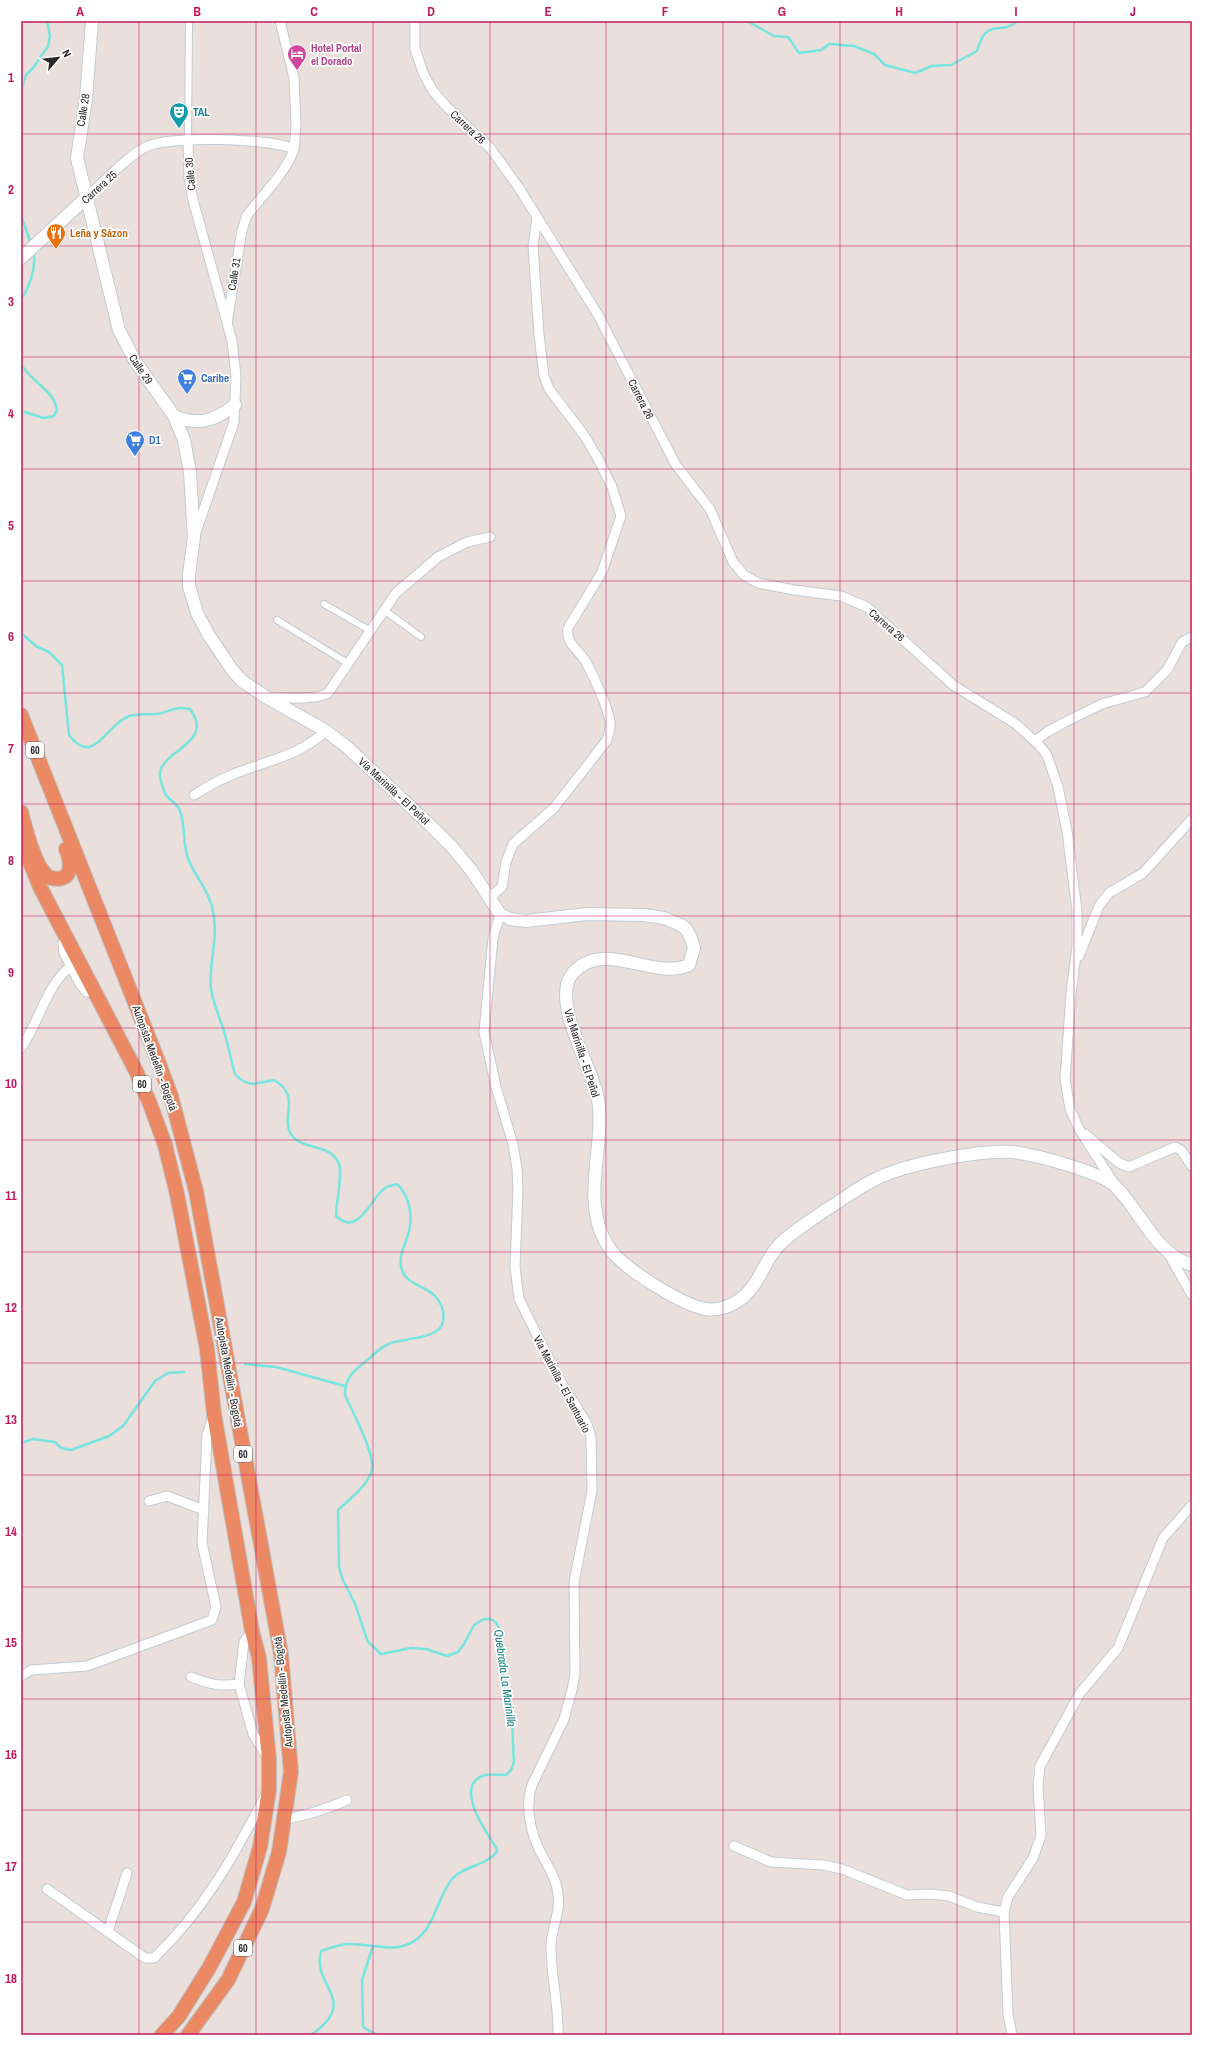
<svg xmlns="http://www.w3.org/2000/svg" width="1213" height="2056" viewBox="0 0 1213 2056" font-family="'Archivo Narrow',sans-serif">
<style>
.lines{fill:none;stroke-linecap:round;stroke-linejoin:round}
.stream{stroke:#76e4df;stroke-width:2.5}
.pedestrian-casing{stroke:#c3cad1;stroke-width:8}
.minor-casing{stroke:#c3cad1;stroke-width:11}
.secondary-casing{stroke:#c3cad1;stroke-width:14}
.trunk-casing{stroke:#bebebe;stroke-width:16}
.pedestrian{stroke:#fff;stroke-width:6}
.minor{stroke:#fff;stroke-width:9}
.secondary{stroke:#fff;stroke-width:12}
.trunk{stroke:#ea8963;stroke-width:14}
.grid{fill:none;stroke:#c2185b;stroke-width:1;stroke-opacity:0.55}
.labels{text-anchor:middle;stroke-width:3.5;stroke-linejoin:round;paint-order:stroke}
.shield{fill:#fff;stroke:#686868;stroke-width:1}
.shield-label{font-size:10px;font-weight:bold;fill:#282828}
.hotel-label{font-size:11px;font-weight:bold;fill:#b23c85;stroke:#fff;text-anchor:start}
.street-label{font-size:11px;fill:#282828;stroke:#fff}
.culture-label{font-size:11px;font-weight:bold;fill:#0d838f;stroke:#fff;text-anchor:start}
.food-label{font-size:11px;font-weight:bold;fill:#c56008;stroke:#fff;text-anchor:start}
.shop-label{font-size:11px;font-weight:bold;fill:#366cbe;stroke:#fff;text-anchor:start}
.water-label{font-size:12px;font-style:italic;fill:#188287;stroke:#fff}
.neatline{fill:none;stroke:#c2185b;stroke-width:1.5}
.grid-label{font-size:13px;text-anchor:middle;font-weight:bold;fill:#c2185b}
</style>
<rect width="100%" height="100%" fill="#eadfdb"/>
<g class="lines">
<!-- stream -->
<g class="stream">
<path d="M747 21 774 36 788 37 799 53 821 50 829 44 854 46 874 54 885 65 915 73 932 66 951 65 977 51C987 16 998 37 1018 21"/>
<path d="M21 91 26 75 33 68 48 46 50 36 47 21"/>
<path d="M21 215 31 244"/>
<path d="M21 299C30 287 37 266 33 251"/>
<path d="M21 364C30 381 54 390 57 410L54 416 44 418 21 411"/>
<path d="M21 633 36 646 49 652 62 665 69 735C93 767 105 727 127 717 136 713 148 715 157 714 165 713 173 708 181 708 184 708 187 709 190 709 217 745 155 751 160 778 162 783 163 790 166 795 170 801 177 803 180 811 186 827 182 845 189 861 196 878 208 889 212 907 220 937 208 962 211 989 213 1004 221 1020 225 1035 229 1048 231 1061 235 1074 249 1089 257 1083 274 1080 303 1096 278 1119 293 1137 305 1150 332 1144 339 1164 343 1174 336 1202 336 1216 359 1238 371 1197 385 1188 388 1186 393 1185 397 1184 409 1195 413 1215 409 1231 406 1244 397 1257 402 1270 409 1290 436 1283 443 1311 444 1317 444 1323 440 1328 432 1338 404 1339 391 1343 383 1346 377 1351 371 1357 358 1368 344 1376 345 1395 352 1411 378 1458 371 1473 365 1488 350 1499 338 1510L339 1567 342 1578 355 1604 368 1642 381 1654 411 1648 426 1649 447 1656 458 1652 464 1644 474 1625 484 1619H490L496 1622 500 1630 503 1680 512 1721 514 1762 511 1770 506 1775C499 1775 489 1773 482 1776 454 1788 487 1833 497 1849L496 1853C485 1866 463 1866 452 1879 435 1900 435 1935 406 1945 391 1951 367 1944 351 1944 341 1943 331 1948 321 1951 311 1987 361 2000 311 2035"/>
<path d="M245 1364 276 1367 345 1386"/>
<path d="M21 1443 33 1439 55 1442 61 1448 71 1450 109 1436 123 1426 155 1381 168 1373 184 1372"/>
<path d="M373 1946 362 1980 363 2027 377 2035"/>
</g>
<defs>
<g id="pedestrian">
<path d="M188 141 189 21"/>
<path d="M324 604 371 631"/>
<path d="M384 610 421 637"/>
<path d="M277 620 349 664"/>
</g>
<g id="minor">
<path d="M415 21V49L424 75 433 91 446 106 491 149 519 188 598 315 676 465 710 509 733 562 744 575 758 583 794 590 841 596 867 607 953 685 1016 724 1039 745 1047 755 1058 787 1067 831 1077 911V946L1071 994 1065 1079 1070 1109 1079 1129 1115 1185"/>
<path d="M188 141 189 178 193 200 226 319"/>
<path d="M85 199C102 184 129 154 148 146 172 136 270 138 294 149"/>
<path d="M195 535 234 422 236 376 232 341 227 323 242 230 247 215 277 179 289 161 294 149 296 125 294 78 280 21"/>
<path d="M267 697C283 697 315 701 328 693L396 593 438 557 467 542 490 537"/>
<path d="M1035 741 1047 732 1067 721 1102 704 1145 692 1167 670 1182 642 1192 637"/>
<path d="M194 795C205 788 217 781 229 776 266 760 294 759 326 731"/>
<path d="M489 898 502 887 506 862 513 844 554 808 607 740C609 734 611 728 610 722 608 707 593 675 586 662 579 650 565 643 568 628L602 572 621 516 612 487 596 455 584 435 549 389 544 376 539 335 533 246 537 218"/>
<path d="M500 914 493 938 484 1032 496 1087 513 1144 517 1168 518 1189 515 1267 519 1299 559 1379 587 1424 591 1437 592 1491 574 1582 575 1674 572 1690 564 1719 532 1785C525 1806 529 1826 538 1847 545 1863 556 1875 558 1894 561 1912 551 1929 551 1947 551 1977 559 2006 558 2035"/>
<path d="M66 935 63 943 64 953 80 984 87 992H95"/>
<path d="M1079 956 1099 906 1109 893 1143 873 1192 819"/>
<path d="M21 1048C39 1023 46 985 71 966"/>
<path d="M1085 1134 1119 1163 1129 1167 1175 1147 1181 1150 1192 1166"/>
<path d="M1168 1253 1192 1295"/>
<path d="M149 1501 167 1496 204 1510"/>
<path d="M252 1631 244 1642 239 1684 253 1734 266 1755"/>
<path d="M21 1676 31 1670 87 1666 212 1620 216 1607 202 1543 207 1435 213 1417"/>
<path d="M191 1677C211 1684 219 1687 239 1684"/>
<path d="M284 1819C307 1816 326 1809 347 1800"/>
<path d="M734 1846 771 1862 824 1865 842 1869 907 1895 931 1894 949 1896 977 1907 1004 1912"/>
<path d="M47 1889 145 1958H154C203 1911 233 1858 264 1798"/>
<path d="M108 1931 127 1873"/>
<path d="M1012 2035 1008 2014 1004 1912 1008 1897 1033 1858 1041 1836 1038 1785 1040 1766 1080 1693 1118 1648 1163 1538 1192 1505"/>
</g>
<g id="secondary">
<path d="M92 21 86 99 77 158 119 330 135 361 174 416 184 440 190 472 194 537 189 574V586L197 613 208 634 233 671 242 681 266 697 326 731 347 747 431 826 452 847 471 870 500 914 510 919 526 921 587 914 644 915 664 918 681 925 686 929 691 938 694 948 689 965C653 981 603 938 573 973 550 999 590 1064 597 1094 607 1140 582 1192 603 1237 606 1243 611 1251 615 1255 632 1273 682 1305 706 1309 718 1311 732 1306 742 1298 760 1284 764 1260 780 1244 793 1231 809 1222 824 1211 841 1201 858 1187 876 1179 905 1164 979 1150 1012 1152 1033 1154 1102 1172 1116 1187 1142 1213 1155 1254 1192 1265"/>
<path d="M21 258 85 199"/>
<path d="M174 416C199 426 214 421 235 405"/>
</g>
<g id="trunk">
<path d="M21 715 158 1061 171 1096 196 1191 281 1654 291 1772 279 1852 262 1909 228 1980 188 2035"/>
<path d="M21 812C26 830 34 865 48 877 72 885 73 865 66 849"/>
<path d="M21 840 40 887 136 1071 150 1104 165 1145 177 1194 207 1349 214 1414 252 1631 259 1658 269 1759V1790L260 1847 244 1902 209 1968 179 2016 162 2035"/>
</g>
</defs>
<!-- pedestrian casing -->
<use href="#pedestrian" class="pedestrian-casing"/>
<!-- minor casing -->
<use href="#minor" class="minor-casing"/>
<!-- secondary casing -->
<use href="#secondary" class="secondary-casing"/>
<!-- trunk casing -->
<use href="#trunk" class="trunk-casing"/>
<!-- pedestrian -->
<use href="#pedestrian" class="pedestrian"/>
<!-- minor -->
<use href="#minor" class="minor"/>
<!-- secondary -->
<use href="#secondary" class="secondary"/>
<!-- trunk -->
<use href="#trunk" class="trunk"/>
</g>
<!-- grid -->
<path class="grid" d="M139 21V2035M256 21V2035M373 21V2035M490 21V2035M606 21V2035M723 21V2035M840 21V2035M957 21V2035M1074 21V2035M21 134H1192M21 246H1192M21 357H1192M21 469H1192M21 581H1192M21 693H1192M21 804H1192M21 916H1192M21 1028H1192M21 1140H1192M21 1252H1192M21 1363H1192M21 1475H1192M21 1587H1192M21 1699H1192M21 1810H1192M21 1922H1192"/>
<!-- icons -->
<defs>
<symbol id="hotel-pin" viewBox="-11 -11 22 30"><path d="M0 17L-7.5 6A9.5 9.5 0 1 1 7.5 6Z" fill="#d1479c" stroke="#fff"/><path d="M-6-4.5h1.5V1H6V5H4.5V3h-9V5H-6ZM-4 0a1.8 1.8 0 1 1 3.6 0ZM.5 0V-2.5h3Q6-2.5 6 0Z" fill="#fff"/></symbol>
<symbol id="theatre-pin" viewBox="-11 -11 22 30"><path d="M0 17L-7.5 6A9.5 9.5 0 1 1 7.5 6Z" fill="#0f9aa8" stroke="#fff"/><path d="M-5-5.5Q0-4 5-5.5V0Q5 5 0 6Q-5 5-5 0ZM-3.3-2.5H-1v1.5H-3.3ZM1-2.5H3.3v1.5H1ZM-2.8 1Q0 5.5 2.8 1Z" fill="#fff"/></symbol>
<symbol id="restaurant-pin" viewBox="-11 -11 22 30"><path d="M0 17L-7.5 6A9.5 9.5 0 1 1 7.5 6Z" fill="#e8710a" stroke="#fff"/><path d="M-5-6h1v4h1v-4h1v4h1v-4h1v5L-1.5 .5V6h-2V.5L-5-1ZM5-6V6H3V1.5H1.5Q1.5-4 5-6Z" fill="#fff"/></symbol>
<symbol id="supermarket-pin" viewBox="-11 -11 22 30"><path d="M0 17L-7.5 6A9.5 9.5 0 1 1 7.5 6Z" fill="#3f7fe0" stroke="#fff"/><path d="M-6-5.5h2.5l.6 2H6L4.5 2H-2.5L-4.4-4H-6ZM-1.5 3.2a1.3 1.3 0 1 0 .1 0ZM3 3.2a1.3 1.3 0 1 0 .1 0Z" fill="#fff"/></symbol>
</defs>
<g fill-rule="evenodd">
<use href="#hotel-pin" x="286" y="43" width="22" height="30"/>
<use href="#theatre-pin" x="168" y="101" width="22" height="30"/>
<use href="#restaurant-pin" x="45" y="222" width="22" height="30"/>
<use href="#supermarket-pin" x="176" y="367" width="22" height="30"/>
<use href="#supermarket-pin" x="124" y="429" width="22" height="30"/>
</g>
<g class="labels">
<!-- shield labels -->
<g class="shield">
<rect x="26" y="742" width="18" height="16" rx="3"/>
<rect x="133" y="1076" width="18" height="16" rx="3"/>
<rect x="234" y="1446" width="18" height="16" rx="3"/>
<rect x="234" y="1940" width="18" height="16" rx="3"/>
</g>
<g class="shield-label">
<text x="35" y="754">60</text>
<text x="142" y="1088">60</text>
<text x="243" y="1458">60</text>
<text x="243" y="1952">60</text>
</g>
<!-- hotel labels -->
<g class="hotel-label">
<text x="311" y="52">Hotel Portal<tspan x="311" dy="13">el Dorado</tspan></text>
</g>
<!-- street labels -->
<g class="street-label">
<text transform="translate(83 110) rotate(-81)" y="4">Calle 28</text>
<text transform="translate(468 127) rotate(43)" y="4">Carrera 26</text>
<text transform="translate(190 174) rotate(-95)" y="4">Calle 30</text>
<text transform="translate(99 187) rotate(-42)" y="4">Carrera 25</text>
<text transform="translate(234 274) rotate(-81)" y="4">Calle 31</text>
<text transform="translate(141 369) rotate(56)" y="4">Calle 29</text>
<text transform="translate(641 399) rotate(63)" y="4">Carrera 26</text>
<text transform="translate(887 625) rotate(41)" y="4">Carrera 26</text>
<text transform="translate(394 791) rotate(43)" y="4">Vía Marinilla - El Peñol</text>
<text transform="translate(582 1053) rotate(72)" y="4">Vía Marinilla - El Peñol</text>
<text transform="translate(155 1058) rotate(70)" y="4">Autopista Medellín - Bogotá</text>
<text transform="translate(229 1372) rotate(80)" y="4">Autopista Medellín - Bogotá</text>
<text transform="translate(562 1384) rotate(62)" y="4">Vía Marinilla - El Santuario</text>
<text transform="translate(283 1692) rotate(-96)" y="4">Autopista Medellín - Bogotá</text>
</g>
<!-- culture labels -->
<g class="culture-label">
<text x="193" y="116">TAL</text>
</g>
<!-- food labels -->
<g class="food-label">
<text x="70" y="237">Leña y Sázon</text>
</g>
<!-- shop labels -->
<g class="shop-label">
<text x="201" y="382">Caribe</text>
<text x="149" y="444">D1</text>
</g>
<!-- water labels -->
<g class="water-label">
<text transform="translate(505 1678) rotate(82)" y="4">Quebrada La Marinilla</text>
</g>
</g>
<!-- border -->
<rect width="1213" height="2056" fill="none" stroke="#ffffff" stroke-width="44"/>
<!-- north arrow -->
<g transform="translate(58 58) rotate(62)" stroke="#ffffff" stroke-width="3" paint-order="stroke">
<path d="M0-3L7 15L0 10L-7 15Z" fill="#282828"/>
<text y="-6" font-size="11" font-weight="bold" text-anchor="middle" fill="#282828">N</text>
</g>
<rect x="22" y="22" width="1169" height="2012" class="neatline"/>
<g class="grid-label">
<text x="80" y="16">A</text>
<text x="197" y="16">B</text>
<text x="314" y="16">C</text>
<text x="431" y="16">D</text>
<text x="548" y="16">E</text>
<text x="665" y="16">F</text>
<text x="782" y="16">G</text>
<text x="899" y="16">H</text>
<text x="1016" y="16">I</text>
<text x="1133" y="16">J</text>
<text x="11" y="82">1</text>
<text x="11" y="194">2</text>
<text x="11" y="306">3</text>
<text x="11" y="418">4</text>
<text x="11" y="530">5</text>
<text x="11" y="641">6</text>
<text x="11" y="753">7</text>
<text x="11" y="865">8</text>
<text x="11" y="977">9</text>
<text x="11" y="1088">10</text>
<text x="11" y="1200">11</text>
<text x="11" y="1312">12</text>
<text x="11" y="1424">13</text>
<text x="11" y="1536">14</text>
<text x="11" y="1647">15</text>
<text x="11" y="1759">16</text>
<text x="11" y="1871">17</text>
<text x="11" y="1983">18</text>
</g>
</svg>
